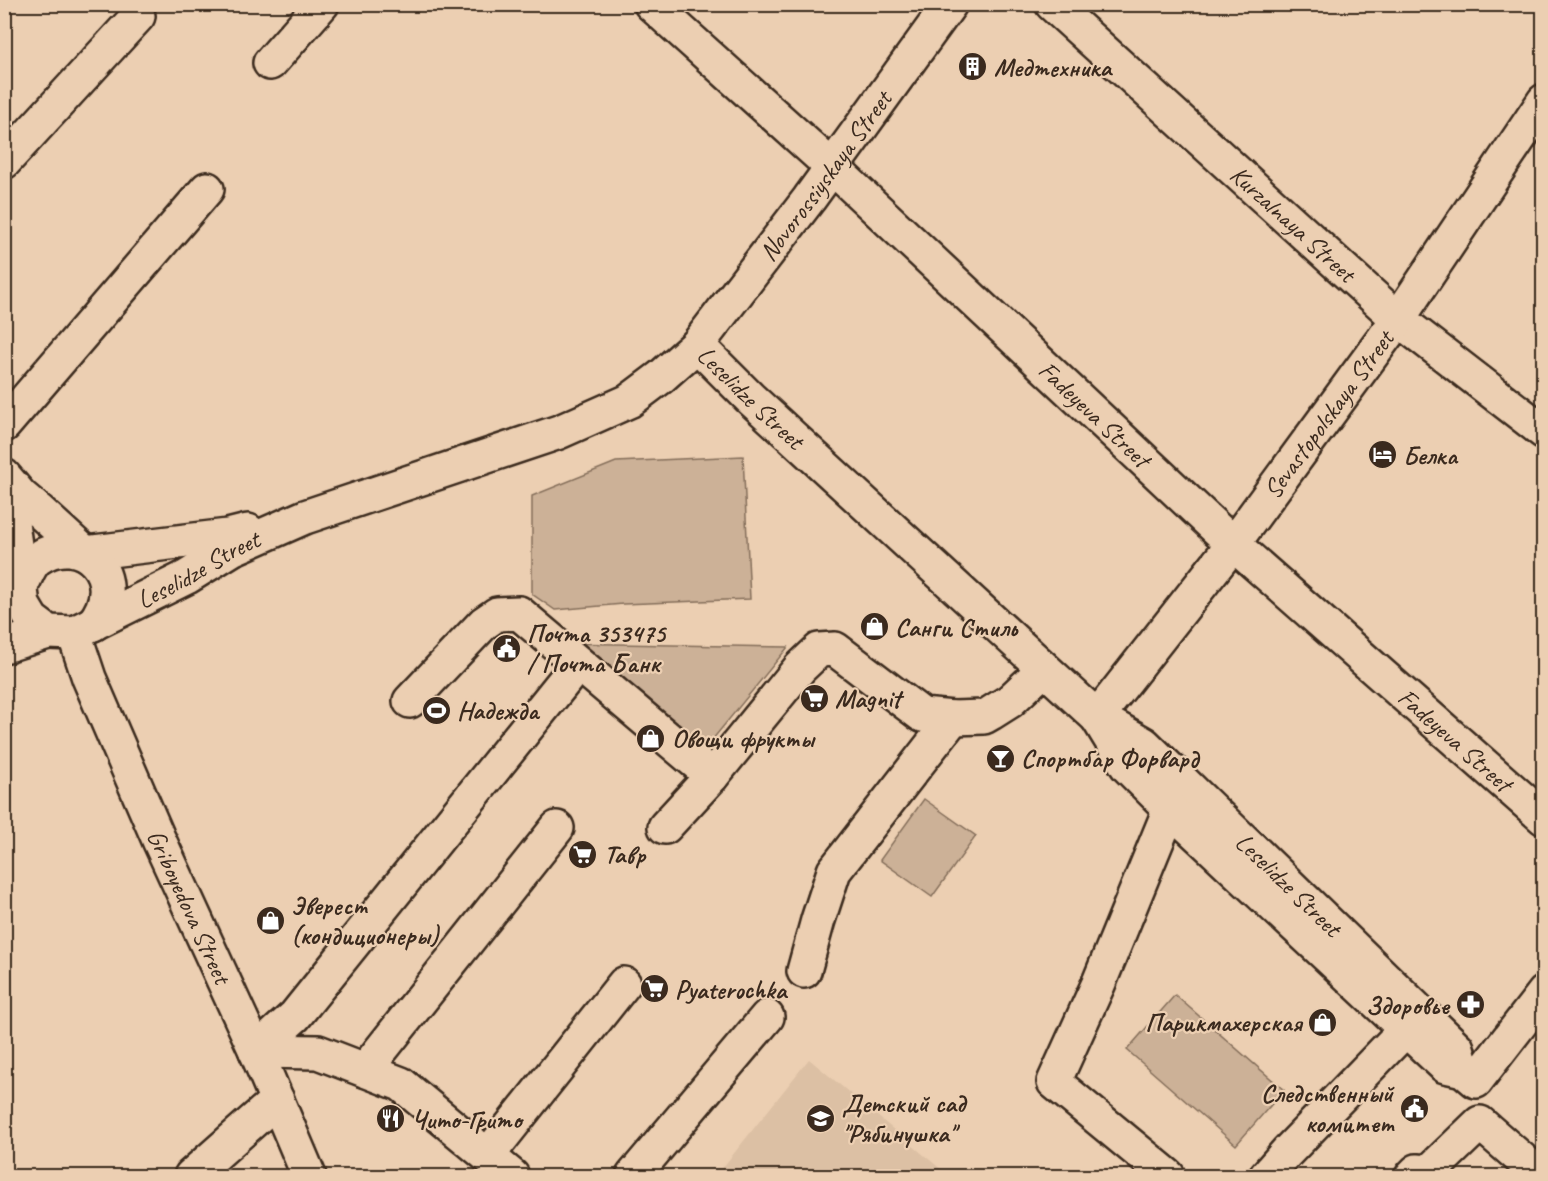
<svg xmlns="http://www.w3.org/2000/svg" width="1548" height="1181" viewBox="0 0 1548 1181" font-family="Caveat,sans-serif">
<style>
.built{fill:#dcc0a4}
.green{fill:#ccb197;stroke:#846e5a;stroke-width:1.5}
.lines{fill:none;stroke-linecap:round;stroke-linejoin:round}
.minor-casing{stroke:#3b2a1e;stroke-width:38}
.minor{stroke:#eccfb2;stroke-width:33}
.labels{text-anchor:middle;stroke-width:4.5;stroke-linejoin:round;paint-order:stroke}
.poi-label{font-size:26px;font-weight:bold;fill:#3b2a1e;stroke:#eccfb2;text-anchor:start}
.street-label{font-size:26px;fill:#3b2a1e;stroke:#eccfb2}
</style>
<rect width="100%" height="100%" fill="#eccfb2"/>
<filter id="ink" filterUnits="userSpaceOnUse"><feTurbulence type="fractalNoise" baseFrequency=".0167" numOctaves="2"/><feDisplacementMap in="SourceGraphic" scale="12" xChannelSelector="R" yChannelSelector="G"/><feConvolveMatrix kernelMatrix="1 2 1 2 8 2 1 2 1" color-interpolation-filters="sRGB"/></filter>
<g filter="url(#ink)">
<!-- built -->
<path class="built" d="M809 1059 949 1176H716Z"/>
<!-- green -->
<g class="green">
<path d="M743 456 750 599 623 604 555 610 532 594V496L616 462Z"/>
<path d="M559 643 788 647 699 756Z"/>
<path d="M924 799 976 836 932 897 880 860Z"/>
<path d="M1175 995 1284 1090 1236 1145 1127 1050Z"/>
</g>
<g class="lines">
<defs>
<g id="minor">
<path id="s1" d="M651 4 832 167 1233 544 1544 818"/>
<path id="s2" d="M1052 4 1398 319 1544 432"/>
<path d="M270 63 322 4"/>
<path d="M4 162 138 16"/>
<path id="s3" d="M697 345 750 398 1097 717 1144 744 1457 1048 1463 1070"/>
<path d="M4 425 207 189"/>
<path d="M4 476 21 496 39 511 85 553"/>
<path id="s4" d="M4 490 10 508 23 605 32 620 48 632 74 633 187 577 232 549 305 517 559 432 629 401 661 377 697 345 809 199 950 4"/>
<path d="M85 553 228 536 248 531"/>
<path d="M16 593C26 583 26 567 38 558 82 528 130 578 93 624"/>
<path id="s5" d="M74 633 89 678 159 840 256 1051 309 1176"/>
<path d="M4 646 48 632"/>
<path d="M410 701 484 623 497 614 519 613 712 776"/>
<path id="s6" d="M1097 717 1233 544 1398 319 1544 101"/>
<path d="M1099 720 1127 766 1170 809 1445 1066 1463 1070 1476 1081 1544 993"/>
<path d="M665 827 712 776 800 668 819 650 835 649 922 715 953 718 984 717 991 713 1010 701 1044 669"/>
<path d="M804 971 818 920 834 871 953 718"/>
<path d="M256 1051 295 1016 578 664"/>
<path d="M256 1051 318 1052 401 1084 512 1176"/>
<path d="M365 1070 557 828"/>
<path d="M488 1155 624 984"/>
<path d="M191 1176 277 1100"/>
<path d="M633 1176 767 1017"/>
<path d="M1168 1176 1054 1082 1098 985 1170 809"/>
<path d="M1266 1176 1287 1152 1405 1030"/>
<path d="M1412 1176 1417 1171 1429 1172 1480 1123 1541 1176"/>
</g>
</defs>
<!-- minor casing -->
<use href="#minor" class="minor-casing"/>
<!-- minor -->
<use href="#minor" class="minor"/>
</g>
</g>
<!-- icons -->
<defs>
<symbol id="building-disc" viewBox="-11 -11 22 22"><circle r="9.5" fill="#3b2a1e" stroke="#eccfb2"/><path d="M-4-6H4V6H1V3H-1V6H-4ZM-2.5-4.3h1.7v1.8h-1.7ZM.8-4.3h1.7v1.8H.8ZM-2.5-1h1.7V.8h-1.7ZM.8-1h1.7V.8H.8Z" fill="#fff"/></symbol>
<symbol id="hotel-disc" viewBox="-11 -11 22 22"><circle r="9.5" fill="#3b2a1e" stroke="#eccfb2"/><path d="M-6-4.5h1.5V1H6V5H4.5V3h-9V5H-6ZM-4 0a1.8 1.8 0 1 1 3.6 0ZM.5 0V-2.5h3Q6-2.5 6 0Z" fill="#fff"/></symbol>
<symbol id="shop-disc" viewBox="-11 -11 22 22"><circle r="9.5" fill="#3b2a1e" stroke="#eccfb2"/><path d="M-5-2.5h2.3a2.7 3.5 0 0 1 5.4 0H5L5.5 6h-11ZM-1.5-2.5h3a1.5 2.3 0 0 0-3 0Z" fill="#fff"/></symbol>
<symbol id="civic-disc" viewBox="-11 -11 22 22"><circle r="9.5" fill="#3b2a1e" stroke="#eccfb2"/><path d="M-.6-6.5H3V-4.5H.6V-3L4-1V1h2V6H-6V1h2V-1L-.6-3ZM-1.2 2.5V6h2.4V2.5Z" fill="#fff"/></symbol>
<symbol id="supermarket-disc" viewBox="-11 -11 22 22"><circle r="9.5" fill="#3b2a1e" stroke="#eccfb2"/><path d="M-6-5.5h2.5l.6 2H6L4.5 2H-2.5L-4.4-4H-6ZM-1.5 3.2a1.3 1.3 0 1 0 .1 0ZM3 3.2a1.3 1.3 0 1 0 .1 0Z" fill="#fff"/></symbol>
<symbol id="stadium-disc" viewBox="-11 -11 22 22"><circle r="9.5" fill="#3b2a1e" stroke="#eccfb2"/><path d="M0-5a6.5 5 0 1 0 0 10a6.5 5 0 1 0 0-10ZM-3.5-1.8h7v3.6h-7Z" fill="#fff"/></symbol>
<symbol id="bar-disc" viewBox="-11 -11 22 22"><circle r="9.5" fill="#3b2a1e" stroke="#eccfb2"/><path d="M-6-5H6L.8 .8V4.5H3.5V6h-7V4.5H-.8V.8Z" fill="#fff"/></symbol>
<symbol id="pharmacy-disc" viewBox="-11 -11 22 22"><circle r="9.5" fill="#3b2a1e" stroke="#eccfb2"/><path d="M-2-6h4v4h4v4h-4v4h-4v-4h-4v-4h4Z" fill="#fff"/></symbol>
<symbol id="school-disc" viewBox="-11 -11 22 22"><circle r="9.5" fill="#3b2a1e" stroke="#eccfb2"/><path d="M0-5L7-2L0 1L-7-2ZM-4 1L0 2.5L4 1V4Q0 6-4 4Z" fill="#fff"/></symbol>
<symbol id="restaurant-disc" viewBox="-11 -11 22 22"><circle r="9.5" fill="#3b2a1e" stroke="#eccfb2"/><path d="M-5-6h1v4h1v-4h1v4h1v-4h1v5L-1.5 .5V6h-2V.5L-5-1ZM5-6V6H3V1.5H1.5Q1.5-4 5-6Z" fill="#fff"/></symbol>
</defs>
<g fill-rule="evenodd">
<use href="#building-disc" x="956" y="50" width="33" height="33"/>
<use href="#hotel-disc" x="1366" y="438" width="33" height="33"/>
<use href="#shop-disc" x="858" y="610" width="33" height="33"/>
<use href="#civic-disc" x="490" y="632" width="33" height="33"/>
<use href="#supermarket-disc" x="798" y="682" width="33" height="33"/>
<use href="#stadium-disc" x="420" y="694" width="33" height="33"/>
<use href="#shop-disc" x="634" y="722" width="33" height="33"/>
<use href="#bar-disc" x="984" y="742" width="33" height="33"/>
<use href="#supermarket-disc" x="566" y="838" width="33" height="33"/>
<use href="#shop-disc" x="254" y="904" width="33" height="33"/>
<use href="#supermarket-disc" x="638" y="972" width="33" height="33"/>
<use href="#pharmacy-disc" x="1454" y="988" width="33" height="33"/>
<use href="#shop-disc" x="1306" y="1006" width="33" height="33"/>
<use href="#civic-disc" x="1398" y="1092" width="33" height="33"/>
<use href="#school-disc" x="804" y="1102" width="33" height="33"/>
<use href="#restaurant-disc" x="374" y="1102" width="33" height="33"/>
</g>
<g class="labels">
<!-- poi labels -->
<g class="poi-label">
<text x="994" y="76">Медтехника</text>
<text x="1403" y="464">Белка</text>
<text x="895" y="636">Санги Стиль</text>
<text x="527" y="642">Почта 353475<tspan x="527" dy="30">/ Почта Банк</tspan></text>
<text x="835" y="707">Magnit</text>
<text x="457" y="719">Надежда</text>
<text x="672" y="747">Овощи фрукты</text>
<text x="1021" y="767">Спортбар Форвард</text>
<text x="604" y="863">Тавр</text>
<text x="291" y="914">Эверест<tspan x="291" dy="30">(кондиционеры)</tspan></text>
<text x="675" y="998">Pyaterochka</text>
<text x="1449" y="1014" text-anchor="end">Здоровье</text>
<text x="1302" y="1031" text-anchor="end">Парикмахерская</text>
<text x="1393" y="1102" text-anchor="end">Следственный<tspan x="1393" dy="30">комитет</tspan></text>
<text x="842" y="1112">Детский сад<tspan x="842" dy="30">"Рябинушка"</tspan></text>
<text x="411" y="1128">Чито-Грито</text>
</g>
<!-- street labels -->
<g class="street-label">
<text dy="9" stroke="none"><textPath href="#s4" startOffset="1084">Novorossiyskaya Street</textPath></text>
<text dy="9" stroke="none"><textPath href="#s2" startOffset="326">Kurzalnaya Street</textPath></text>
<text dy="9" stroke="none"><textPath href="#s3" startOffset="75">Leselidze Street</textPath></text>
<text dy="9" stroke="none"><textPath href="#s1" startOffset="604">Fadeyeva Street</textPath></text>
<text dy="9" stroke="none"><textPath href="#s6" startOffset="381">Sevastopolskaya Street</textPath></text>
<text dy="9" stroke="none"><textPath href="#s4" startOffset="320">Leselidze Street</textPath></text>
<text dy="9" stroke="none"><textPath href="#s1" startOffset="1090">Fadeyeva Street</textPath></text>
<text dy="9" stroke="none"><textPath href="#s3" startOffset="802">Leselidze Street</textPath></text>
<text dy="9" stroke="none"><textPath href="#s5" startOffset="297">Griboyedova Street</textPath></text>
</g>
</g>
<!-- margin -->
<rect width="1548" height="1181" fill="none" stroke="#eccfb2" stroke-width="24"/>
<rect x="12" y="12" width="1524" height="1157" fill="none" stroke="#3b2a1e" stroke-width="2" filter="url(#ink)"/>
</svg>
